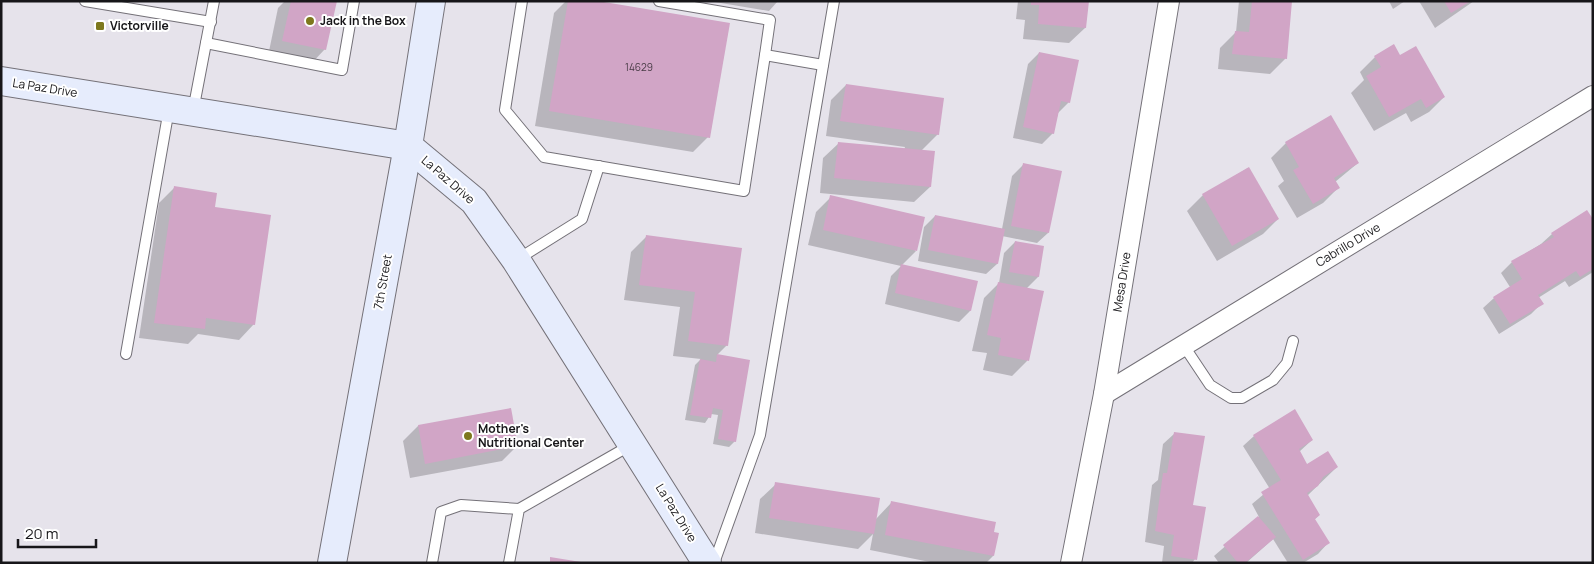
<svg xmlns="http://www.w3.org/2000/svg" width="1594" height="564" viewBox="0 0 1594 564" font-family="Manrope,sans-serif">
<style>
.shadow{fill:#0003}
.building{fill:#d1a5c6}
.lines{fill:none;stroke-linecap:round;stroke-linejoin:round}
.lane-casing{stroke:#747178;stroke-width:12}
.street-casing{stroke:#747178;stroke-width:22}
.secondary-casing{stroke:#747178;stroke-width:30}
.lane{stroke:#fff;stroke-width:10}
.street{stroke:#fff;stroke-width:20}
.secondary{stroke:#e6ecfc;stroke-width:28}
.poi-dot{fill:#7d781d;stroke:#fff;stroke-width:2}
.labels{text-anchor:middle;stroke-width:4;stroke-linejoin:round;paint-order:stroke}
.number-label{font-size:10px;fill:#463a44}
.poi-label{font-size:12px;font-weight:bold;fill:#171619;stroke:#fff;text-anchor:start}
.street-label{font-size:12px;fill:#171619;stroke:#fff}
</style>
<rect width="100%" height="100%" fill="#e6e3eb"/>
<!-- shadow -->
<g class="shadow">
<path d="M285 1H335L325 49 310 65 268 56 278 8Z"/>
<path d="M566 1H591L708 137 693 152 535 126 554 13Z"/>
<path d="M709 1H778L769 11Z"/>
<path d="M1018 1H1088L1085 28 1069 43 1023 39 1025 20 1016 19Z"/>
<path d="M1239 1H1291L1285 59 1270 74 1218 69 1220 48 1236 32Z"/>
<path d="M1389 1H1405L1393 9Z"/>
<path d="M1419 1H1474L1435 28Z"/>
<path d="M1039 53 1069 102 1058 113 1053 133 1042 144 1013 138 1028 64Z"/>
<path d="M1375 57H1400L1444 97 1429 112 1411 122 1406 113 1374 131 1351 93 1364 80 1360 72Z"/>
<path d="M846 85 938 134 921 151 930 187 914 202 820 193 823 158 839 143 904 150 905 147 826 136 831 100Z"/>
<path d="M1286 143 1358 163 1335 182 1338 188 1323 203 1297 218 1278 186 1284 181 1271 158Z"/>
<path d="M1023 165 1048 233 1037 243 1002 236 997 264 986 274 918 261 924 227 935 216 1002 229 1012 176Z"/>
<path d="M1248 168 1278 219 1263 234 1217 261 1187 211 1203 195Z"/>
<path d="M174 188 213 208 254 324 239 340 198 334 188 344 139 338 159 203Z"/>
<path d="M831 197 916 251 901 266 976 282 970 311 959 322 885 304 891 276 901 266 808 245 816 212Z"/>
<path d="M1593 221V272L1569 287 1565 281 1538 298 1542 303 1531 314 1499 334 1483 308 1494 298 1510 287 1501 273 1512 262 1541 244 1552 234Z"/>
<path d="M647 236 741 249 727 345 717 355 735 441 729 447 713 444 718 415 711 414 705 423 685 420 695 365 701 359 673 356 680 307 624 300 631 252Z"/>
<path d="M1015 242 1043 247 1038 277 1026 289 1042 292 1027 361 1012 376 983 370 987 353 972 351 984 298 999 283 1004 253Z"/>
<path d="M510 409 517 446 502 461 410 478 403 441 418 426Z"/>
<path d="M1174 434 1192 506 1195 559 1192 563H1162L1164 546 1145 542 1152 485 1158 480 1163 444Z"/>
<path d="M1254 436 1312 440 1299 452 1307 465 1337 467 1307 496 1319 515 1314 520 1328 543 1318 554 1303 563H1288L1273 539 1246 563H1219L1214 556 1259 517 1252 504 1270 489 1243 446Z"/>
<path d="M776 484 876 519 892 502 993 533V556L986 563H935L870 550 873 534 858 549 755 533 760 499Z"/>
</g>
<!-- building -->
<g class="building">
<path d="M291 1H337L326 50 282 41Z"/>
<path d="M568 1H598L730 23 710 138 549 111Z"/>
<path d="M1031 1H1089L1086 28 1038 24 1039 5H1031Z"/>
<path d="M1252 1H1292L1287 59 1232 54 1235 31 1249 32Z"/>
<path d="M1444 1H1471L1451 13Z"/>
<path d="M1394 44 1400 55 1416 46 1445 97 1426 108 1421 99 1389 117 1366 76 1381 67 1374 56Z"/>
<path d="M1039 52 1079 60 1070 103 1061 101 1054 134 1023 127Z"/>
<path d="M846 84 944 98 939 135 840 121Z"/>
<path d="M1331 115 1359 163 1334 178 1340 188 1313 204 1293 170 1299 167 1285 142Z"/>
<path d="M838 142 935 151 931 187 834 178Z"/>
<path d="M1023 163 1062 171 1049 233 1011 226Z"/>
<path d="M1249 167 1279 219 1232 246 1202 194Z"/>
<path d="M174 186 217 193 215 207 271 215 255 325 206 318 205 329 154 323Z"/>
<path d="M830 195 925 217 917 251 823 230Z"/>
<path d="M1587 210 1593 219V269L1580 277 1576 271 1538 295 1544 304 1510 324 1493 297 1522 279 1511 261 1554 237 1551 233Z"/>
<path d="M935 215 1005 229 998 264 928 250Z"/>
<path d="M646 235 742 248 728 346 688 341 695 292 639 285Z"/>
<path d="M1015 241 1044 246 1039 277 1009 272Z"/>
<path d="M901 264 978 281 971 311 895 293Z"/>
<path d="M998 282 1044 291 1029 361 998 355 1001 338 987 335Z"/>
<path d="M717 354 750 360 736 442 718 439 723 410 713 408 711 418 690 415 700 359 716 362Z"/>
<path d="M511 408 518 446 425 464 418 425Z"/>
<path d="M1295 409 1313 440 1299 449 1307 464 1328 451 1338 467 1323 477 1318 486 1307 493 1320 515 1315 519 1330 543 1303 560 1261 492 1281 480 1253 435Z"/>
<path d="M1174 432 1205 436 1193 505 1206 507 1197 560 1171 556 1174 535 1155 531 1163 473H1167Z"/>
<path d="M775 482 880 498 874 534 769 518Z"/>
<path d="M891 501 996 522 994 532 999 533 994 556 885 535Z"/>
<path d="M1258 516 1276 537 1245 563H1238L1223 545Z"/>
<path d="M550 557 581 562V563H550Z"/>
</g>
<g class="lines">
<defs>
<g id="lane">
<path d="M85 1 211 22"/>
<path d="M522 1 505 110 544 157 744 191 765 55"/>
<path d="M659 1 770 20 765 55 823 65"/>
<path d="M206 43 342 70 354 1"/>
<path d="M193 111 214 1"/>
<path d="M518 259 582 219 599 166"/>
<path d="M1184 346 1210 385 1231 398H1242L1273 380 1287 363 1293 341"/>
<path d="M126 354 169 109"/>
<path d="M432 563 441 512 461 505 519 509"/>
<path d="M509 563 519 509 631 445"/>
<path d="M714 563 760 435 834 1"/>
</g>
<g id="street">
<path d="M1104 394 1593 96"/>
<path d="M1071 563 1104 394 1169 1"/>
</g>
<g id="secondary">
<path d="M1 81 408 146 474 201 516 260 707 563"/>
<path d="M332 563 408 146 431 1"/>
</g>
</defs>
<!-- lane casing -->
<use href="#lane" class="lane-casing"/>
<!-- street casing -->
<use href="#street" class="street-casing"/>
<!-- secondary casing -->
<use href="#secondary" class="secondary-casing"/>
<!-- lane -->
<use href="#lane" class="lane"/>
<!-- street -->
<use href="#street" class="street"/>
<!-- secondary -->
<use href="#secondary" class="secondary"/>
</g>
<!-- markers -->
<g class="poi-dot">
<circle cx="310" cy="21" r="5"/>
<rect x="95" y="21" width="10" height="10" rx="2.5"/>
<circle cx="468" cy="436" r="5"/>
</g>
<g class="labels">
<!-- number labels -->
<g class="number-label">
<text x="639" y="71">14629</text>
</g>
<!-- poi labels -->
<g class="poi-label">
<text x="320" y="25">Jack in the Box</text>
<text x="110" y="30">Victorville</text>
<text x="478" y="433">Mother's<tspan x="478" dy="14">Nutritional Center</tspan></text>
</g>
<!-- street labels -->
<g class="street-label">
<text transform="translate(45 88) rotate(9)" y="4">La Paz Drive</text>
<text transform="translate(448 180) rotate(41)" y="4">La Paz Drive</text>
<text transform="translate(1348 245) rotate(-31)" y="4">Cabrillo Drive</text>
<text transform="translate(383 282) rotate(-80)" y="4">7th Street</text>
<text transform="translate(1122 282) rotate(-81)" y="4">Mesa Drive</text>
<text transform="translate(676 513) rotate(58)" y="4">La Paz Drive</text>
</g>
</g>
<!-- border -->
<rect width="1594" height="564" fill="none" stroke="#171619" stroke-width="5"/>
<!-- scale -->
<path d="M18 539v8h78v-8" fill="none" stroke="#171619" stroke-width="2.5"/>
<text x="25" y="539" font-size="15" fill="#171619" stroke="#ffffff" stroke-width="4" paint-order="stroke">20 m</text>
</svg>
